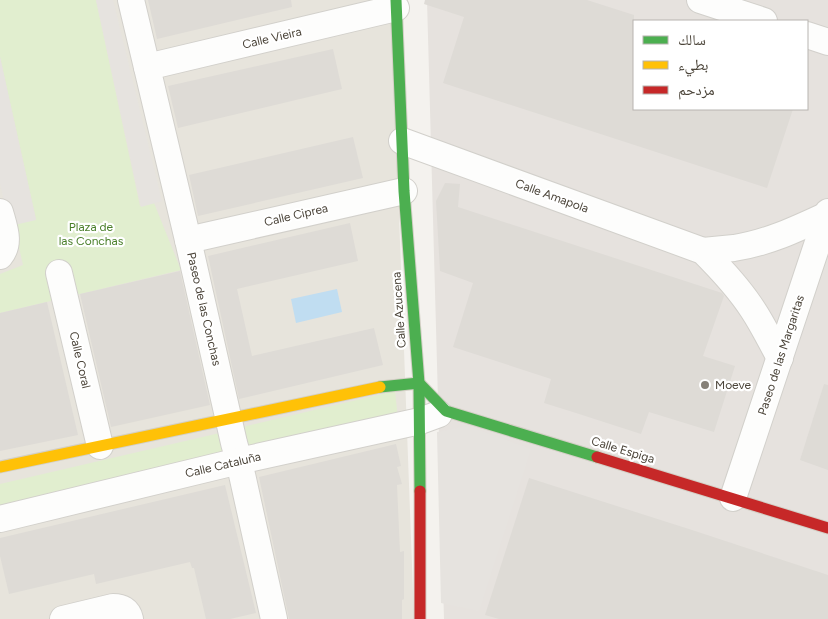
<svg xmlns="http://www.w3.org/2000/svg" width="828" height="619" viewBox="0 0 828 619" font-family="Figtree,'Noto Naskh Arabic',sans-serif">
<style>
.residential{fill:#e7e4dc}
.industrial{fill:#e6e2de;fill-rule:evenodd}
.green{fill:#e1eecf}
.parking{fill:#e6e3df}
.water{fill:#c0ddf1}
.building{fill:#dedbd6}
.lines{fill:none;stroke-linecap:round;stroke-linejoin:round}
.street-casing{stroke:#d2d0cb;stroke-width:28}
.fast-casing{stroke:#d3cfc5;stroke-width:13}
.slow-casing{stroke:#d3cfc5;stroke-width:13}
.jam-casing{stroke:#d3cfc5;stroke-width:13}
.street{stroke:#fdfdfc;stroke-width:26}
.fast{stroke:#4caf50;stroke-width:11}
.slow{stroke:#ffc107;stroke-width:11}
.jam{stroke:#c62828;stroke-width:11}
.poi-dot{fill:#868178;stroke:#fff;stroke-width:2}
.labels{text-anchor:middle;stroke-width:4.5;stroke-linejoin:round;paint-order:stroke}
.street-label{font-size:12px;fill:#4b4439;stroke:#fff}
.park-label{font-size:12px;fill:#4a7f2a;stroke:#fff}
.poi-label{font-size:12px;fill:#4b4439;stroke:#fff;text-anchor:start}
</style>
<rect width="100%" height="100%" fill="#f4f2ee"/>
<!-- residential -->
<path class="residential" d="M0 0H391L414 619H0Z"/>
<!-- industrial -->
<path class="industrial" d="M427 0H828V619H444ZM634 21H807V109H634Z"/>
<!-- green -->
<g class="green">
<path d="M0 0H96L140 206 154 203 181 270 0 313V274L23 265 14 225 36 219 0 57Z"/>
<path d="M395 391 398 419 248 453 242 427Z"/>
<path d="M224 432 230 458 0 512V484Z"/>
</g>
<!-- parking -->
<g class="parking">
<path d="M96 0H113L162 201 141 207Z"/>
<path d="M0 57 36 220 10 226 0 184Z"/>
<path d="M467 426 531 449 479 611 441 603 437 432Z"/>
</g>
<!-- water -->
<path class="water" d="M337 289 342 312 296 323 291 299Z"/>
<!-- building -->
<g class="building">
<path d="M148 0H291L292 7 157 39Z"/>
<path d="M425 0H587L634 15V109H793L767 188 443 83 464 17 424 4Z"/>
<path d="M333 49 342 89 178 128 168 86Z"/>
<path d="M353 137 363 178 198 216 189 175Z"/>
<path d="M445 183 460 184 458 207 722 293 724 296 703 356 735 366 714 432 649 412 641 434 576 413 544 403 551 379 453 347 473 283 440 271 436 201Z"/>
<path d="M350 223 358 261 237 289 252 356 374 328 383 365 239 399 208 256Z"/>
<path d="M180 271 210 405 111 427 80 294Z"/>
<path d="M47 302 78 435 0 451V313Z"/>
<path d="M824 384 828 385V470L800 460Z"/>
<path d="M396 444 401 466 397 467 402 484 397 485 400 552 404 551V599L402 600V619H289L259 477Z"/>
<path d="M529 478 692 530 828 575V619H499L485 615Z"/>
<path d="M225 485 256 613 230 619H206L194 568H192L190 562 96 584 94 574 9 594 0 556V538Z"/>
</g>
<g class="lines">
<defs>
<g id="street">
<path d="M131 0 188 240 234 443 239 461 274 619"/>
<path d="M700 0 764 21"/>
<path d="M807 35 828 42"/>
<path d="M147 67 396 8"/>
<path d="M402 141 703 251C721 269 739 288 753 310 763 325 771 342 780 358"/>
<path d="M0 212C4 227 11 243 0 256"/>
<path d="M188 240 404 191"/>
<path d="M703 251C713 250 724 249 734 248 767 243 797 229 827 215"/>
<path d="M59 273 100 446"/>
<path d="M733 498 828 212"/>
<path d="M0 519 239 461 420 421 439 414"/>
<path d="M63 619 113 607C122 607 128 610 130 619"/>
</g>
<g id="fast">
<path d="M396 0 404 191 419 383 420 491"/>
<path d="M380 387 419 383 446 411 597 457"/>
</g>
<path id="slow" d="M0 467 380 387"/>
<g id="jam">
<path d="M597 457 828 528"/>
<path d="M420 491V619"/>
</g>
</defs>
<!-- street casing -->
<use href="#street" class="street-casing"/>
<!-- fast casing -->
<use href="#fast" class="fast-casing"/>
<!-- slow casing -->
<use href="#slow" class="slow-casing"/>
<!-- jam casing -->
<use href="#jam" class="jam-casing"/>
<!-- street -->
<use href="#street" class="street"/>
<!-- fast -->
<use href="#fast" class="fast"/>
<!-- slow -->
<use href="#slow" class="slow"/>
<!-- jam -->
<use href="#jam" class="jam"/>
</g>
<!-- markers -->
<circle class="poi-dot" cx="705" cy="385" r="5"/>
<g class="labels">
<!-- street labels -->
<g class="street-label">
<text transform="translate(272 38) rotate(-13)" y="4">Calle Vieira</text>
<text transform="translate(552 196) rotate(20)" y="4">Calle Amapola</text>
<text transform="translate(296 215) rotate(-13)" y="4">Calle Ciprea</text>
<text transform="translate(204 309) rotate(77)" y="4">Paseo de las Conchas</text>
<text transform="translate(399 310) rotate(-94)" y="4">Calle Azucena</text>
<text transform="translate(781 355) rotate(-72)" y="4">Paseo de las Margaritas</text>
<text transform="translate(80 360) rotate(77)" y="4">Calle Coral</text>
<text transform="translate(623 450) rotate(17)" y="4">Calle Espiga</text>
<text transform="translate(223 465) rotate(-13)" y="4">Calle Cataluña</text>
</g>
<!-- park labels -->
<g class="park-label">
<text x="91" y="231">Plaza de<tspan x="91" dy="14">las Conchas</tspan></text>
</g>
<!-- poi labels -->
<g class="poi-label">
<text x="715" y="389">Moeve</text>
</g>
</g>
<!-- legend -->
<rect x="633" y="20" width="175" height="90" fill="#ffffff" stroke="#b7b4b0"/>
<rect x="643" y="36" width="25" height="8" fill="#4caf50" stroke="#b7b4b0"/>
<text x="678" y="45" font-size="15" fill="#4b4439">سالك</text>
<rect x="643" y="61" width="25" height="8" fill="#ffc107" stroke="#b7b4b0"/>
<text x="678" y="70" font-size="15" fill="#4b4439">بطيء</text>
<rect x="643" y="86" width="25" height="8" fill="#c62828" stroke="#b7b4b0"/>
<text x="678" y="95" font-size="15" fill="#4b4439">مزدحم</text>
</svg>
